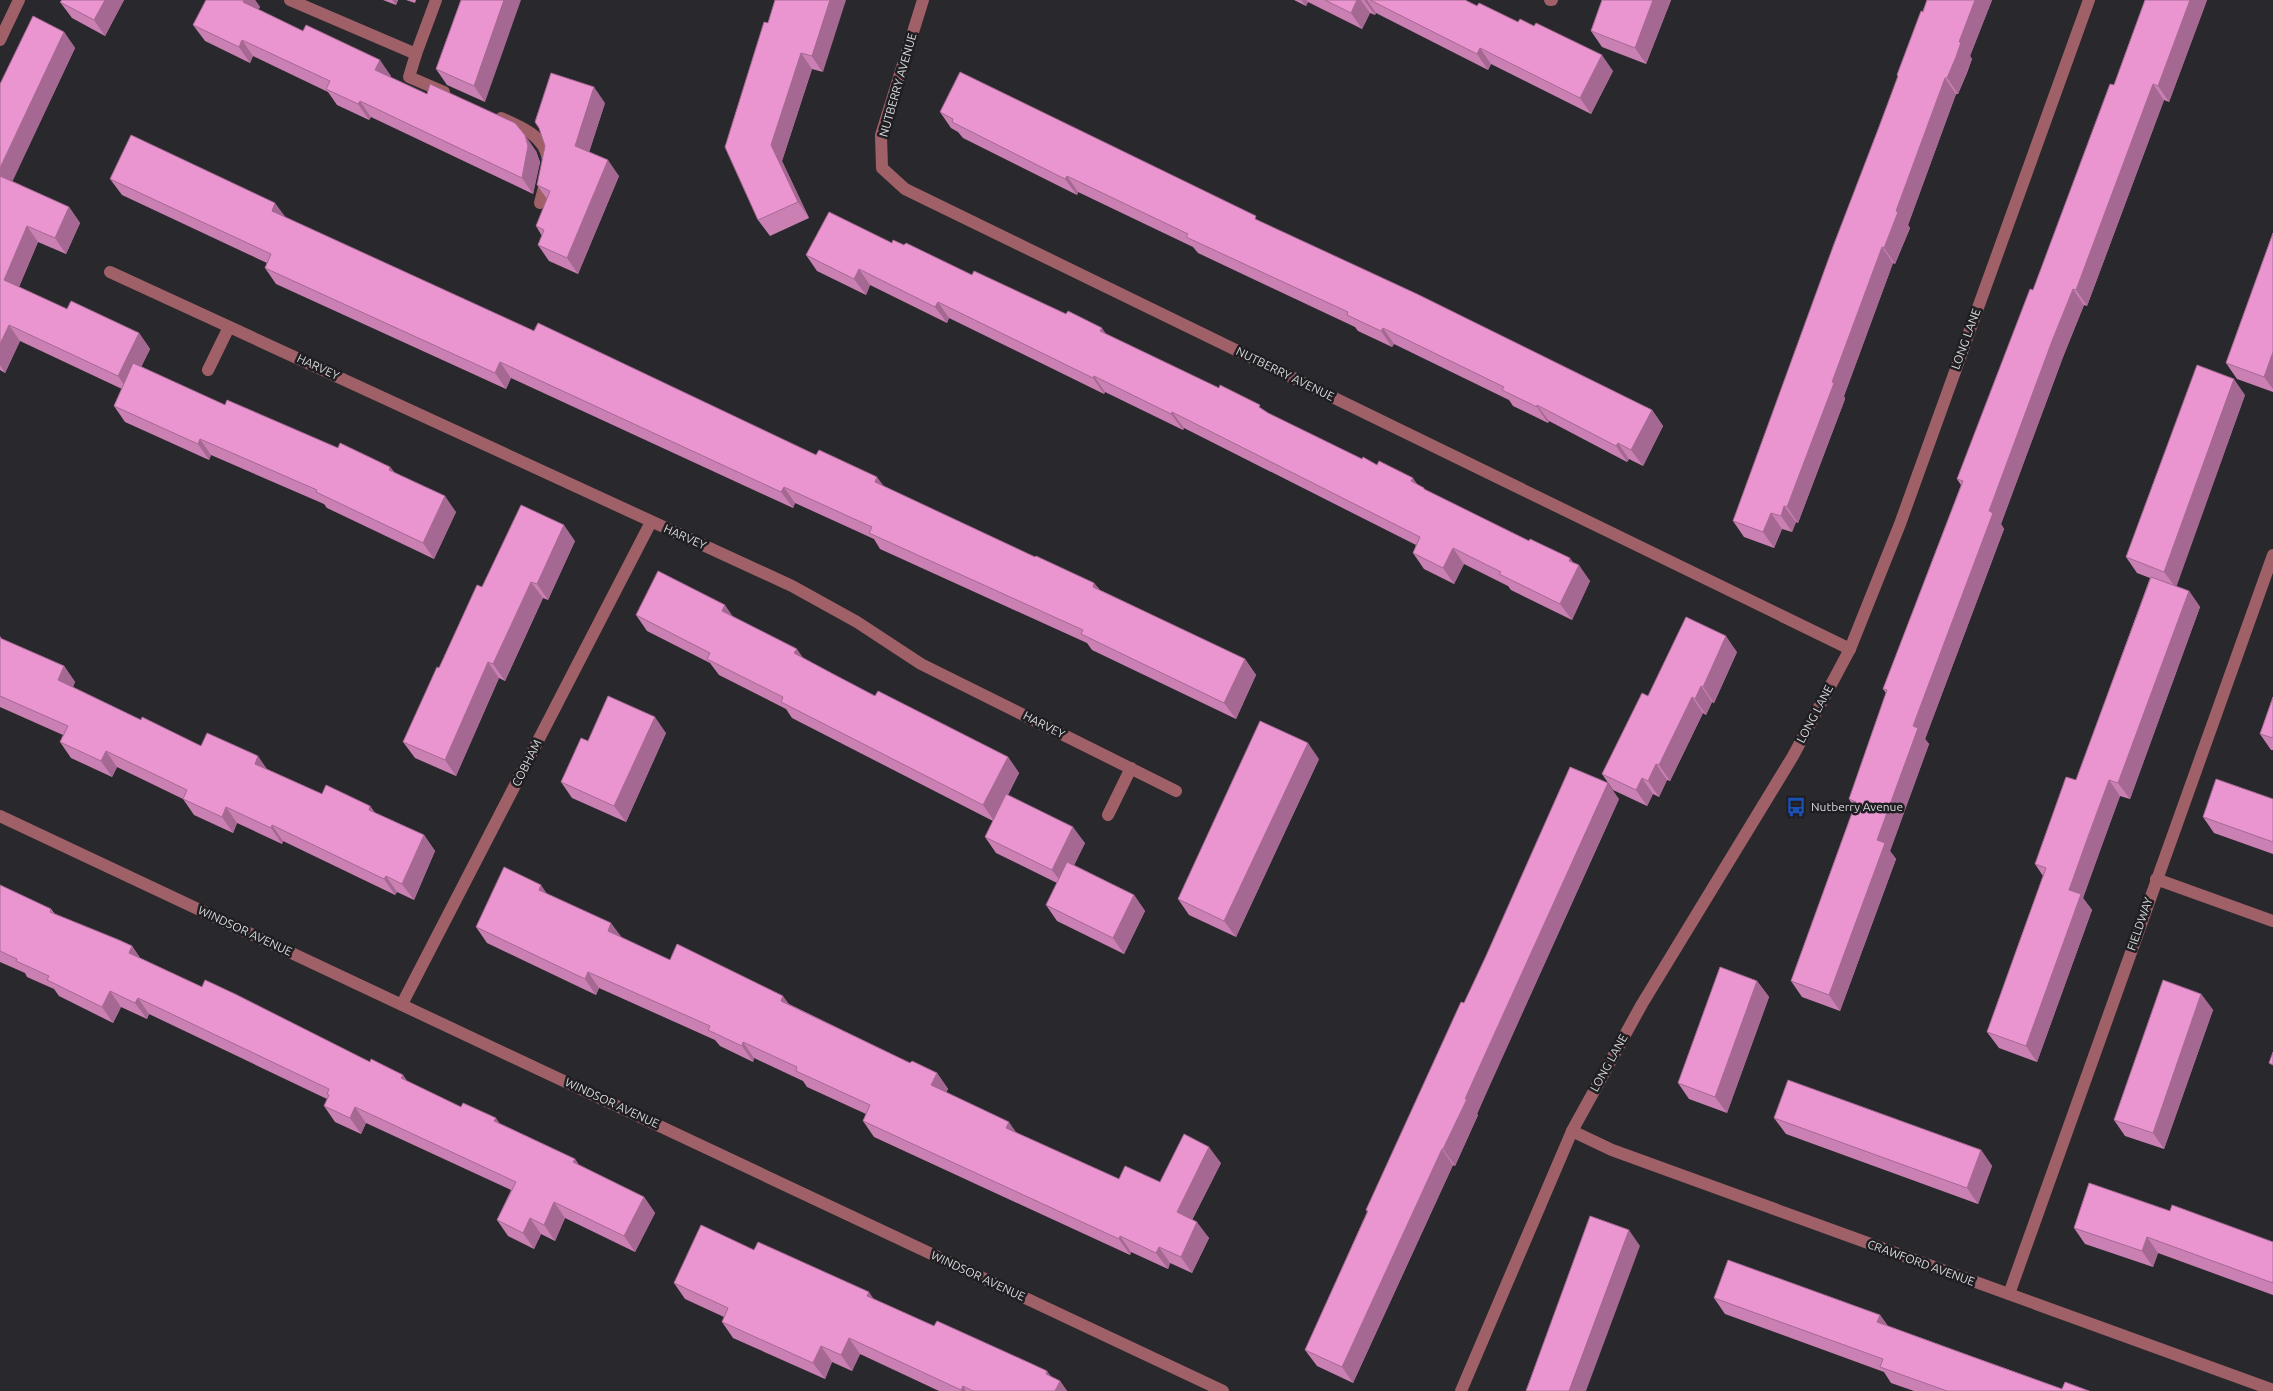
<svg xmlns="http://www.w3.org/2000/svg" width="2273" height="1391" viewBox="0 0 2273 1391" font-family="Ubuntu,sans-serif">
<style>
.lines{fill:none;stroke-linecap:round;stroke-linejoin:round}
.minor{stroke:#a06067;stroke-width:12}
.wall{fill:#ca80b3}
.shaded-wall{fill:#a46892}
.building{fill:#eb95d0;stroke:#a46892}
.labels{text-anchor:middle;stroke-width:5;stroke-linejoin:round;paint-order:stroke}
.street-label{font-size:12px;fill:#d7d7da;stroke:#1f1f23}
.poi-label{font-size:12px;fill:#d7d7da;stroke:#1f1f23;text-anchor:start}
</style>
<rect width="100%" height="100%" fill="#29282d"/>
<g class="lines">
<!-- minor -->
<g class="minor">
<path d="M290 0 416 54 436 0"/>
<path d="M923 0 881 135 882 168 905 189 1850 649"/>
<path d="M1550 0H1552"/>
<path d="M0 40 19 0"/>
<path d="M416 54 409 77 444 92"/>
<path d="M501 118C520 126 545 136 548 160 549 173 543 190 540 203"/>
<path d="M110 272 792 586 857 622 921 664 1176 791"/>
<path d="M208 370 229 327"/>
<path d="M1108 815 1131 768"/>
<path d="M0 816 1223 1391"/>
<path d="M2156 879 2273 921"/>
<path d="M402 1004 651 522"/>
<path d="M1572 1131 1612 1150 2273 1390"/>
<path d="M2009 1294 2273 555"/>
<path d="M1461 1391 1572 1131 1642 1004 1793 756 1850 649 1900 524 2089 0"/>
</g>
</g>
<!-- wall -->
<g class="wall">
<path d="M62 0H124L105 36 72 18 60 2Z"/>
<path d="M206 0H255L260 7 258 9 391 76 390 77 536 151 540 162 533 194 371 117 369 120 337 105 328 92 253 56 250 63 205 41 193 25Z"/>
<path d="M383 0H398L396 5Z"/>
<path d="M406 0H416L415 3Z"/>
<path d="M461 0 485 102 447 85 436 69Z"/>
<path d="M775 0 823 72 812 69 782 161 809 218 770 236 758 220 768 23Z"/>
<path d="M1294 0H1465L1613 71 1591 114 1491 64 1488 70 1376 13 1375 15 1370 13 1362 29 1308 2 1306 6Z"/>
<path d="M1602 0H1671L1646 64 1602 47 1591 31Z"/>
<path d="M1927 0H1992L1970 56 1972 59 1967 73 1958 94H1956L1908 225 1910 228 1895 264 1893 263 1844 396 1845 399 1798 523 1796 522 1792 532 1782 529 1774 548 1744 537 1733 521 1879 127 1898 77 1897 75Z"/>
<path d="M2145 0H2207L2169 102 2164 100 2087 306 2084 305 2063 357 2001 524 2004 529 1925 739 1929 744 1890 851 1896 859 1840 1011 1802 997 1791 981 1854 807 1849 799 1886 693 1883 689 1961 485 1957 479 2033 290 2114 85Z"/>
<path d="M64 32 75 48 12 181 69 207 80 223 66 254 38 242 19 287 67 309 139 333 150 349 141 367 225 405 338 448 390 467 395 473 456 512 434 559 327 508 324 504 211 455 209 460 125 422 114 406 122 389 20 341 5 373 0 370V84Z"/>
<path d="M605 103 589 152 619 176 578 274 549 261 538 245 542 236 536 226 547 199 537 185Z"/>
<path d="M940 112 1259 221 1652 410 1663 426 1643 466 1629 459 1627 462 1549 421 1548 423 1513 406 1509 400 1394 344 1392 347 1358 331 1355 327 1198 253 1193 247 1078 192 1077 195 963 138 958 132 951 128Z"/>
<path d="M110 179 286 218 534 331 816 455 1035 557 1094 583 1100 590 1245 659 1256 675 1236 719 1092 650 1087 643 880 549 874 539 795 503 793 508 511 378 506 389 276 284 265 268 267 263 122 195Z"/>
<path d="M2273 233V392L2237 379 2226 363Z"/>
<path d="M892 243 904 245 1106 334 1263 410 1268 413 1362 459 1417 484 1427 491 1573 562 1590 581 1572 620 1511 590 1508 586 1464 564 1454 584 1424 569 1413 553 1416 545 1184 428 1183 430 1105 392 1104 394 949 318 947 323 870 285 866 295 817 271 806 255Z"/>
<path d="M2245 395 2176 586 2189 591 2200 607 2130 799 2120 796 2100 850 2083 898 2092 910 2037 1062 1999 1048 1987 1032 2043 876 2035 864 2076 780 2150 578 2137 573 2126 557Z"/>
<path d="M575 541 548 600 543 598 505 681 499 678 456 776 415 758 403 742 439 668 482 587Z"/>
<path d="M636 615 733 617 803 658 875 696 1008 757 1019 773 1008 795 1085 843 1074 865 1134 895 1145 911 1124 954 1057 921 1046 905 1057 883 996 853 985 837 993 821 792 718 786 709 719 675 710 663 647 631Z"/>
<path d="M0 636 2 639 64 666 75 682 73 687 141 720 201 746 267 769 322 794 370 806 375 813 424 835 435 851 414 900 397 892 395 895 283 841 282 844 237 823 233 833 194 815 183 799 117 767 112 777 71 758 60 742 63 735 0 707Z"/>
<path d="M1737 652 1714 703 1712 702 1706 715 1703 713 1670 781 1667 780 1659 797 1653 794 1647 806 1613 790 1602 774 1648 696Z"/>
<path d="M2273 697V750H2271L2260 734Z"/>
<path d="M666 733 626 822 572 798 561 782 588 741Z"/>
<path d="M1319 759 1236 937 1189 915 1178 899Z"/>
<path d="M1619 799 1489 1086 1477 1114 1478 1115 1455 1166 1453 1165 1353 1383 1317 1366 1305 1350 1367 1212 1366 1210 1464 1003Z"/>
<path d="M2273 799V854L2214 833 2203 817Z"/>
<path d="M0 885 51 909 55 914 132 946 140 958 202 987 370 1062 403 1075 407 1081 461 1107 501 1124 575 1159 579 1165 644 1197 655 1213 635 1252 565 1218 555 1241 541 1234 534 1249 508 1236 497 1220 511 1190 366 1123 361 1134 335 1122 324 1106 327 1099 149 1014 147 1019 121 1007 113 1023 59 996 54 989 27 977 25 973 0 962Z"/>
<path d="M548 895 622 938 670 960 789 1004 910 1063 937 1073 948 1089 946 1092 1017 1133 1119 1179 1160 1182 1221 1163 1192 1220 1209 1238 1192 1273 1170 1263 1168 1269 1131 1252 1130 1255 874 1137 863 1121 866 1114 807 1087 803 1081 754 1058 753 1062 720 1046 715 1040 599 988 596 995 487 943 476 927Z"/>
<path d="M1757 981 1769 997 1727 1113 1689 1099 1678 1083Z"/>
<path d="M2201 994 2213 1010 2164 1149 2125 1136 2114 1120Z"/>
<path d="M1774 1118 1981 1150 1992 1166 1978 1204 1786 1134Z"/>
<path d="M2170 1211 2273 1242V1295L2158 1253 2153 1267 2085 1244 2074 1228Z"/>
<path d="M754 1250 874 1299 934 1326 1051 1377 1060 1381 1067 1391H939L860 1354 852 1371 832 1362 825 1379 733 1338 722 1322 724 1317 685 1299 674 1283Z"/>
<path d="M1714 1298 1880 1315 1888 1326 2062 1389 2089 1391H1914L1891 1383 1884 1372 1725 1314Z"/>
</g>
<!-- shaded-wall -->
<g class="shaded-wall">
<path d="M105 0H124L105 36 94 20Z"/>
<path d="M244 0H255L260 7 254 18 243 2Z"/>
<path d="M392 0H398L396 5Z"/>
<path d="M504 0H521L485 102 474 86Z"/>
<path d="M830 0H846L823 72 812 56Z"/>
<path d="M1301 0H1306L1308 2 1306 6Z"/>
<path d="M1357 0H1361L1370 13 1362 29 1351 13Z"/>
<path d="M1364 0H1367L1376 13 1375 15Z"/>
<path d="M1653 0H1671L1646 64 1635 48Z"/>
<path d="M1975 0H1992L1970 56 1972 59 1958 94 1947 78 1959 42Z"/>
<path d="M2190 0H2207L2169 102 2158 86Z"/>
<path d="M64 32 75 48 8 191 0 179V168Z"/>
<path d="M242 40 253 56 250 63 239 47Z"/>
<path d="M1480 48 1491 64 1488 70 1477 54Z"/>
<path d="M801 53 812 69 782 161 809 218 798 202 771 145Z"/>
<path d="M1602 55 1613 71 1591 114 1580 98Z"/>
<path d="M380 60 391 76 386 86 375 70Z"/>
<path d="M1945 78 1956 94 1908 225 1910 228 1895 264 1884 248 1896 211Z"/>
<path d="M2153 84 2164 100 2087 306 2076 290Z"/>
<path d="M594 87 605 103 586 162 575 146Z"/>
<path d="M360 101 371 117 369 120 358 104Z"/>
<path d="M525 135 536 151 540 162 533 194 522 178Z"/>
<path d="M608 160 619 176 578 274 567 258Z"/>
<path d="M1067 176 1078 192 1077 195 1065 179Z"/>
<path d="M275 203 287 219 272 211Z"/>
<path d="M69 207 80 223 66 254 55 238Z"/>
<path d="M27 226 38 242 15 296 4 280Z"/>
<path d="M1882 247 1893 263 1844 396 1845 399 1798 523 1787 507 1832 382Z"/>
<path d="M859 269 870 285 866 295 854 279Z"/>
<path d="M2073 289 2084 305 2063 357 2001 524 2004 529 1925 739 1929 744 1890 851 1896 859 1840 1011 1829 995 1913 726 1989 511 2052 341Z"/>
<path d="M938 302 949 318 947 323 935 307Z"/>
<path d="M9 325 20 341 5 373 0 365V344Z"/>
<path d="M1102 328 1113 344 1100 331Z"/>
<path d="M1383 328 1394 344 1392 347 1381 331Z"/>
<path d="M139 333 150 349 129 392 118 376Z"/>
<path d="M2273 352V389L2264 377Z"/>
<path d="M500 362 511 378 506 389 495 373Z"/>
<path d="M1094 376 1105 392 1104 394 1093 378Z"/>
<path d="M2234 379 2245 395 2176 588 2164 572Z"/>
<path d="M1537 405 1549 421 1548 423 1537 407Z"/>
<path d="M1652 410 1663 426 1643 466 1631 450Z"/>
<path d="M1172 412 1184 428 1183 430 1171 414Z"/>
<path d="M200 439 211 455 209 460 198 444Z"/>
<path d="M1618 443 1629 459 1627 462 1616 446Z"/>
<path d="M390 467 402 483 389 470Z"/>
<path d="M877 477 889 493 875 482Z"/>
<path d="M1413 478 1424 494 1411 481Z"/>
<path d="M784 487 795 503 793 508 781 492Z"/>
<path d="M445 496 456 512 434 559 423 543Z"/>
<path d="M1784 506 1796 522 1792 532 1781 516Z"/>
<path d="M1771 513 1782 529 1774 548 1763 532Z"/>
<path d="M564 525 575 541 548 600 537 584Z"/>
<path d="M1453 548 1464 564 1454 584 1443 568Z"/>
<path d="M1570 558 1577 568 1579 565 1590 581 1572 620 1560 604Z"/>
<path d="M531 582 543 598 505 681 493 664Z"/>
<path d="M1094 583 1106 599 1093 587Z"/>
<path d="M2189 591 2200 607 2130 799 2118 783Z"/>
<path d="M725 605 736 621 722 611Z"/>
<path d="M1726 636 1737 652 1714 703 1703 687Z"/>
<path d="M797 649 808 665 794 653Z"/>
<path d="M1245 659 1256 675 1236 719 1224 703Z"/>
<path d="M488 662 499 678 456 776 445 760Z"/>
<path d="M64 666 75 682 69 696 58 680Z"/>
<path d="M1701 686 1712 702 1706 715 1695 699Z"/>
<path d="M1692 697 1703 713 1670 781 1659 765Z"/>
<path d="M655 717 666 733 626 822 614 806Z"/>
<path d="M1308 743 1319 759 1236 937 1224 921Z"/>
<path d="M106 751 117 767 112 777 101 761Z"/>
<path d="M258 756 269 772 255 764Z"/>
<path d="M1008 757 1019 773 994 821 983 805Z"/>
<path d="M1656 764 1667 780 1659 797 1648 781Z"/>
<path d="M1642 778 1653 794 1647 806 1636 790Z"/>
<path d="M2109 780 2120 796 2083 898 2092 910 2037 1062 2026 1046 2069 890Z"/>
<path d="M1608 783 1619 799 1477 1114 1478 1115 1455 1166 1443 1149 1465 1099Z"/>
<path d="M370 806 382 822 369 810Z"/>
<path d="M226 807 237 823 233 833 222 817Z"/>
<path d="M272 825 283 841 282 844 271 828Z"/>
<path d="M1073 827 1085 843 1064 886 1052 870Z"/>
<path d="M424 835 435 851 414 900 402 884Z"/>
<path d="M386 876 397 892 395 895 384 879Z"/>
<path d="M541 885 552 901 539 890Z"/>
<path d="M1134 895 1145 911 1124 954 1113 938Z"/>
<path d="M611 923 623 939 608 931Z"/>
<path d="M132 946 143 962 129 953Z"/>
<path d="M588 972 599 988 596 995 585 979Z"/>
<path d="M1757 981 1769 997 1727 1113 1715 1097Z"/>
<path d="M110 991 121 1007 113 1023 102 1007Z"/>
<path d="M2201 994 2213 1010 2164 1149 2153 1133Z"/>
<path d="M783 996 795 1012 781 1001Z"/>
<path d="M138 998 149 1014 147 1019 135 1003Z"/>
<path d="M743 1042 754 1058 753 1062 742 1046Z"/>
<path d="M937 1073 948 1089 942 1101 931 1085Z"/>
<path d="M403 1075 414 1091 401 1078Z"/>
<path d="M355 1107 366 1123 361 1134 350 1118Z"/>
<path d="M496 1118 507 1134 494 1121Z"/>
<path d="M1009 1122 1020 1138 1006 1128Z"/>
<path d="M1209 1147 1221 1163 1188 1228 1177 1212Z"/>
<path d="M1442 1149 1453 1165 1353 1383 1342 1367Z"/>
<path d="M1981 1150 1992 1166 1978 1204 1967 1188Z"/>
<path d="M575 1159 586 1175 573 1162Z"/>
<path d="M644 1197 655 1213 635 1252 624 1236Z"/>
<path d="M554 1202 565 1218 555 1241 544 1225Z"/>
<path d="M530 1218 541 1234 534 1249 523 1233Z"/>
<path d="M1197 1222 1209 1238 1192 1273 1181 1257Z"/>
<path d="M1629 1230 1640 1246 1586 1391H1569Z"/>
<path d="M1120 1236 1131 1252 1130 1255 1119 1239Z"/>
<path d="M2147 1237 2158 1253 2153 1267 2142 1251Z"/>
<path d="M1159 1247 1170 1263 1168 1269 1156 1253Z"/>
<path d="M869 1292 880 1308 867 1296Z"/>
<path d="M1880 1315 1891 1331 1877 1322Z"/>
<path d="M849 1338 860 1354 852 1371 841 1355Z"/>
<path d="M821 1346 832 1362 825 1379 813 1363Z"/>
<path d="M1047 1371 1058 1386 1060 1381 1067 1391H1055L1046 1374Z"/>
<path d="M963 1386 966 1391H961V1390Z"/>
</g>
<!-- building -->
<g class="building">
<path d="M62 0H105L94 20 60 2Z"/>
<path d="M206 0H244L243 2 303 31 306 25 380 60 375 70 427 94 430 84 515 123 525 135 528 146 522 178 360 101 358 104 326 89 330 81 242 40 239 47 193 25Z"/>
<path d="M461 0H504L474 86 436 69Z"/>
<path d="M775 0H830L812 56 801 53 771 145 798 202 758 220 725 147 764 22 768 23Z"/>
<path d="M1325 0H1357L1351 13Z"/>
<path d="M1370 0H1465L1477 6 1479 3 1518 22 1520 19 1534 26 1536 23 1602 55 1580 98 1480 48 1477 54Z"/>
<path d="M1602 0H1653L1635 48 1591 31Z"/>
<path d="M1927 0H1975L1959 42H1961L1956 57 1947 78H1945L1896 211 1898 212 1884 248 1882 247 1832 382 1834 383 1787 507 1784 506 1781 516 1771 513 1763 532 1733 521 1834 244 1879 127 1898 76 1897 75 1921 11 1923 12Z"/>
<path d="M2145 0H2190L2158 86 2153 84 2076 290 2073 289 2052 341 1989 511 1993 513 1913 726 1918 728 1877 840 1885 843 1829 995 1791 981 1856 802 1849 799 1887 690 1883 689 1963 481 1957 479 2030 289 2033 290 2110 84 2114 85Z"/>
<path d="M33 16 64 32 0 168V84Z"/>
<path d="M960 72 1256 216 1255 219 1417 294 1652 410 1631 450 1618 443 1616 446 1537 405V407L1502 390 1504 387 1383 328 1381 331 1347 315 1348 312 1186 237 1188 234 1067 176 1065 179 952 122 953 119 940 112Z"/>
<path d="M551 73 594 87 575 146 608 160 567 258 538 245 544 230 536 226 550 191 537 185 545 146 539 128 535 122Z"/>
<path d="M131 135 275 203 272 211 534 331 538 323 816 455 819 450 877 477 875 482 1035 557 1036 556 1094 583 1093 587 1245 659 1224 703 1081 634 1083 630 869 533 872 527 784 487 781 492 500 362 495 373 265 268 271 254 110 179Z"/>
<path d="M0 176 69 207 55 238 27 226 4 280 67 309 71 301 139 333 118 376 9 325 0 344Z"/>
<path d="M829 212 892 243 893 240 904 245 906 243 972 275 974 271 1066 314 1068 311 1102 328 1100 331 1219 388 1220 385 1260 405 1259 407 1268 413 1362 459 1363 457 1377 465 1379 461 1413 478 1411 481 1424 488V489L1529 541 1530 539 1570 558 1569 561 1579 565 1560 604 1499 574 1501 572 1453 548 1443 568 1413 553 1420 537 1172 412 1171 414 1094 376 1093 378 938 302 935 307 859 269 854 279 806 255Z"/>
<path d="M2273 233V352L2264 377 2226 363Z"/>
<path d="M133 363 225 405 227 400 338 448 340 443 390 467 389 470 445 496 423 543 316 492 317 490 200 439 198 444 114 406Z"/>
<path d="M2197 365 2234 379 2164 572 2126 557Z"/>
<path d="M521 505 564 525 537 584 531 582 493 664 488 662 445 760 403 742 437 667 439 668 477 585 482 587Z"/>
<path d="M658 571 725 605 722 611 797 649 794 653 833 674 875 696 878 691 1008 757 983 805 781 702 783 697 707 659 710 653 636 615Z"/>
<path d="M2151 577 2189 591 2118 783 2109 780 2089 834 2069 890 2081 894 2026 1046 1987 1032 2046 868 2035 864 2066 777 2076 780Z"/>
<path d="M1686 617 1726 636 1703 687 1701 686 1695 699 1692 697 1659 765 1656 764 1648 781 1642 778 1636 790 1602 774 1642 693 1648 696Z"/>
<path d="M0 638 64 666 58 680 141 720 142 717 201 746 207 733 258 756 255 764 322 794 326 785 370 806 369 810 424 835 402 884 386 876 384 879 272 825 271 828 226 807 222 817 183 799 187 790 106 751 101 761 60 742 68 726 0 696Z"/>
<path d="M608 696 655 717 614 806 561 782 581 738 588 741Z"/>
<path d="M2273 697V738L2260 734Z"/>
<path d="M1260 721 1308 743 1224 921 1178 899Z"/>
<path d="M1570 767 1608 783 1478 1070 1465 1099H1467L1443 1149H1442L1342 1367 1305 1350 1368 1211 1366 1210 1461 1002 1464 1003 1486 956Z"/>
<path d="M2216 779 2273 799V842L2203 817Z"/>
<path d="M1006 794 1073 827 1052 870 985 837Z"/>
<path d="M1067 862 1134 895 1113 938 1046 905Z"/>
<path d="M504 867 541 885 539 890 611 923 608 931 670 960 677 944 783 996 781 1001 910 1063 912 1061 937 1073 931 1085 1009 1122 1006 1128 1119 1179 1125 1166 1160 1182 1184 1134 1209 1147 1177 1212 1197 1222 1181 1257 1159 1247 1156 1253 1120 1236 1119 1239 863 1121 870 1105 796 1071 797 1067 743 1042 742 1046 708 1030 710 1026 588 972 585 979 476 927Z"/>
<path d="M0 885 51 909 50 912 119 940 132 946 129 953 202 987 205 980 235 994 370 1062 371 1059 403 1075 401 1078 461 1107 463 1103 496 1118 494 1121 575 1159 573 1162 644 1197 624 1236 554 1202 544 1225 530 1218 523 1233 497 1220 516 1182 355 1107 350 1118 324 1106 329 1095 327 1094 329 1089 138 998 135 1003 110 991 102 1007 47 980 49 976 16 961 17 959 0 951Z"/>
<path d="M1720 967 1757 981 1715 1097 1678 1083Z"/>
<path d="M2163 980 2201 994 2153 1133 2114 1120Z"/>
<path d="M2273 1052V1065L2269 1063Z"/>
<path d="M1788 1080 1981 1150 1967 1188 1774 1118Z"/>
<path d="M2089 1183 2170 1211 2172 1205 2273 1242V1283L2147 1237 2142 1251 2074 1228Z"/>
<path d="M1590 1216 1629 1230 1569 1391H1526Z"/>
<path d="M701 1225 754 1250 758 1242 869 1292 867 1296 934 1326 937 1321 1032 1364 1047 1371 1046 1374 1060 1381 1055 1391H973L963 1386 961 1390 849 1338 841 1355 821 1346 813 1363 722 1322 728 1308 674 1283Z"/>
<path d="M1728 1260 1880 1315 1877 1322 1970 1356 2062 1389 2065 1382 2089 1391H1947L1880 1367 1883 1359 1714 1298Z"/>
</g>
<!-- icons -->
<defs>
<symbol id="bus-bare" viewBox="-9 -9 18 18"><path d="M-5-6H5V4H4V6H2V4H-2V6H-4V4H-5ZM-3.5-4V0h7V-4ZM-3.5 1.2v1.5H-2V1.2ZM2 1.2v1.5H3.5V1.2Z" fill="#1a4fb4" stroke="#1f1f23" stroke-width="2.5" paint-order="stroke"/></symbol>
</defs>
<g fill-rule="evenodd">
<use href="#bus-bare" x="1782" y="793" width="28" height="28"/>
</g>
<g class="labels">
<!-- street labels -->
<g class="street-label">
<text transform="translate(898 85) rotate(-74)" y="4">NUTBERRY AVENUE</text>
<text transform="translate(1966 339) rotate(-70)" y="4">LONG LANE</text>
<text transform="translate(318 367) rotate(25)" y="4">HARVEY</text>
<text transform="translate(1285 374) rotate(26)" y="4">NUTBERRY AVENUE</text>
<text transform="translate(685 537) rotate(24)" y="4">HARVEY</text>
<text transform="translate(1815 714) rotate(-62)" y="4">LONG LANE</text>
<text transform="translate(1044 725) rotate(27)" y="4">HARVEY</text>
<text transform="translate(527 763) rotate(-63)" y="4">COBHAM</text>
<text transform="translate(2140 924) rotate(-71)" y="4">FIELDWAY</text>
<text transform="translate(245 931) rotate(25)" y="4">WINDSOR AVENUE</text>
<text transform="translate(1609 1063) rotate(-61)" y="4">LONG LANE</text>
<text transform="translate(612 1103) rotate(25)" y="4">WINDSOR AVENUE</text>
<text transform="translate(1921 1263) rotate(20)" y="4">CRAWFORD AVENUE</text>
<text transform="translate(978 1276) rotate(25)" y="4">WINDSOR AVENUE</text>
</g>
<!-- poi labels -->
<g class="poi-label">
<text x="1811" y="811">Nutberry Avenue</text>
</g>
</g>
</svg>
